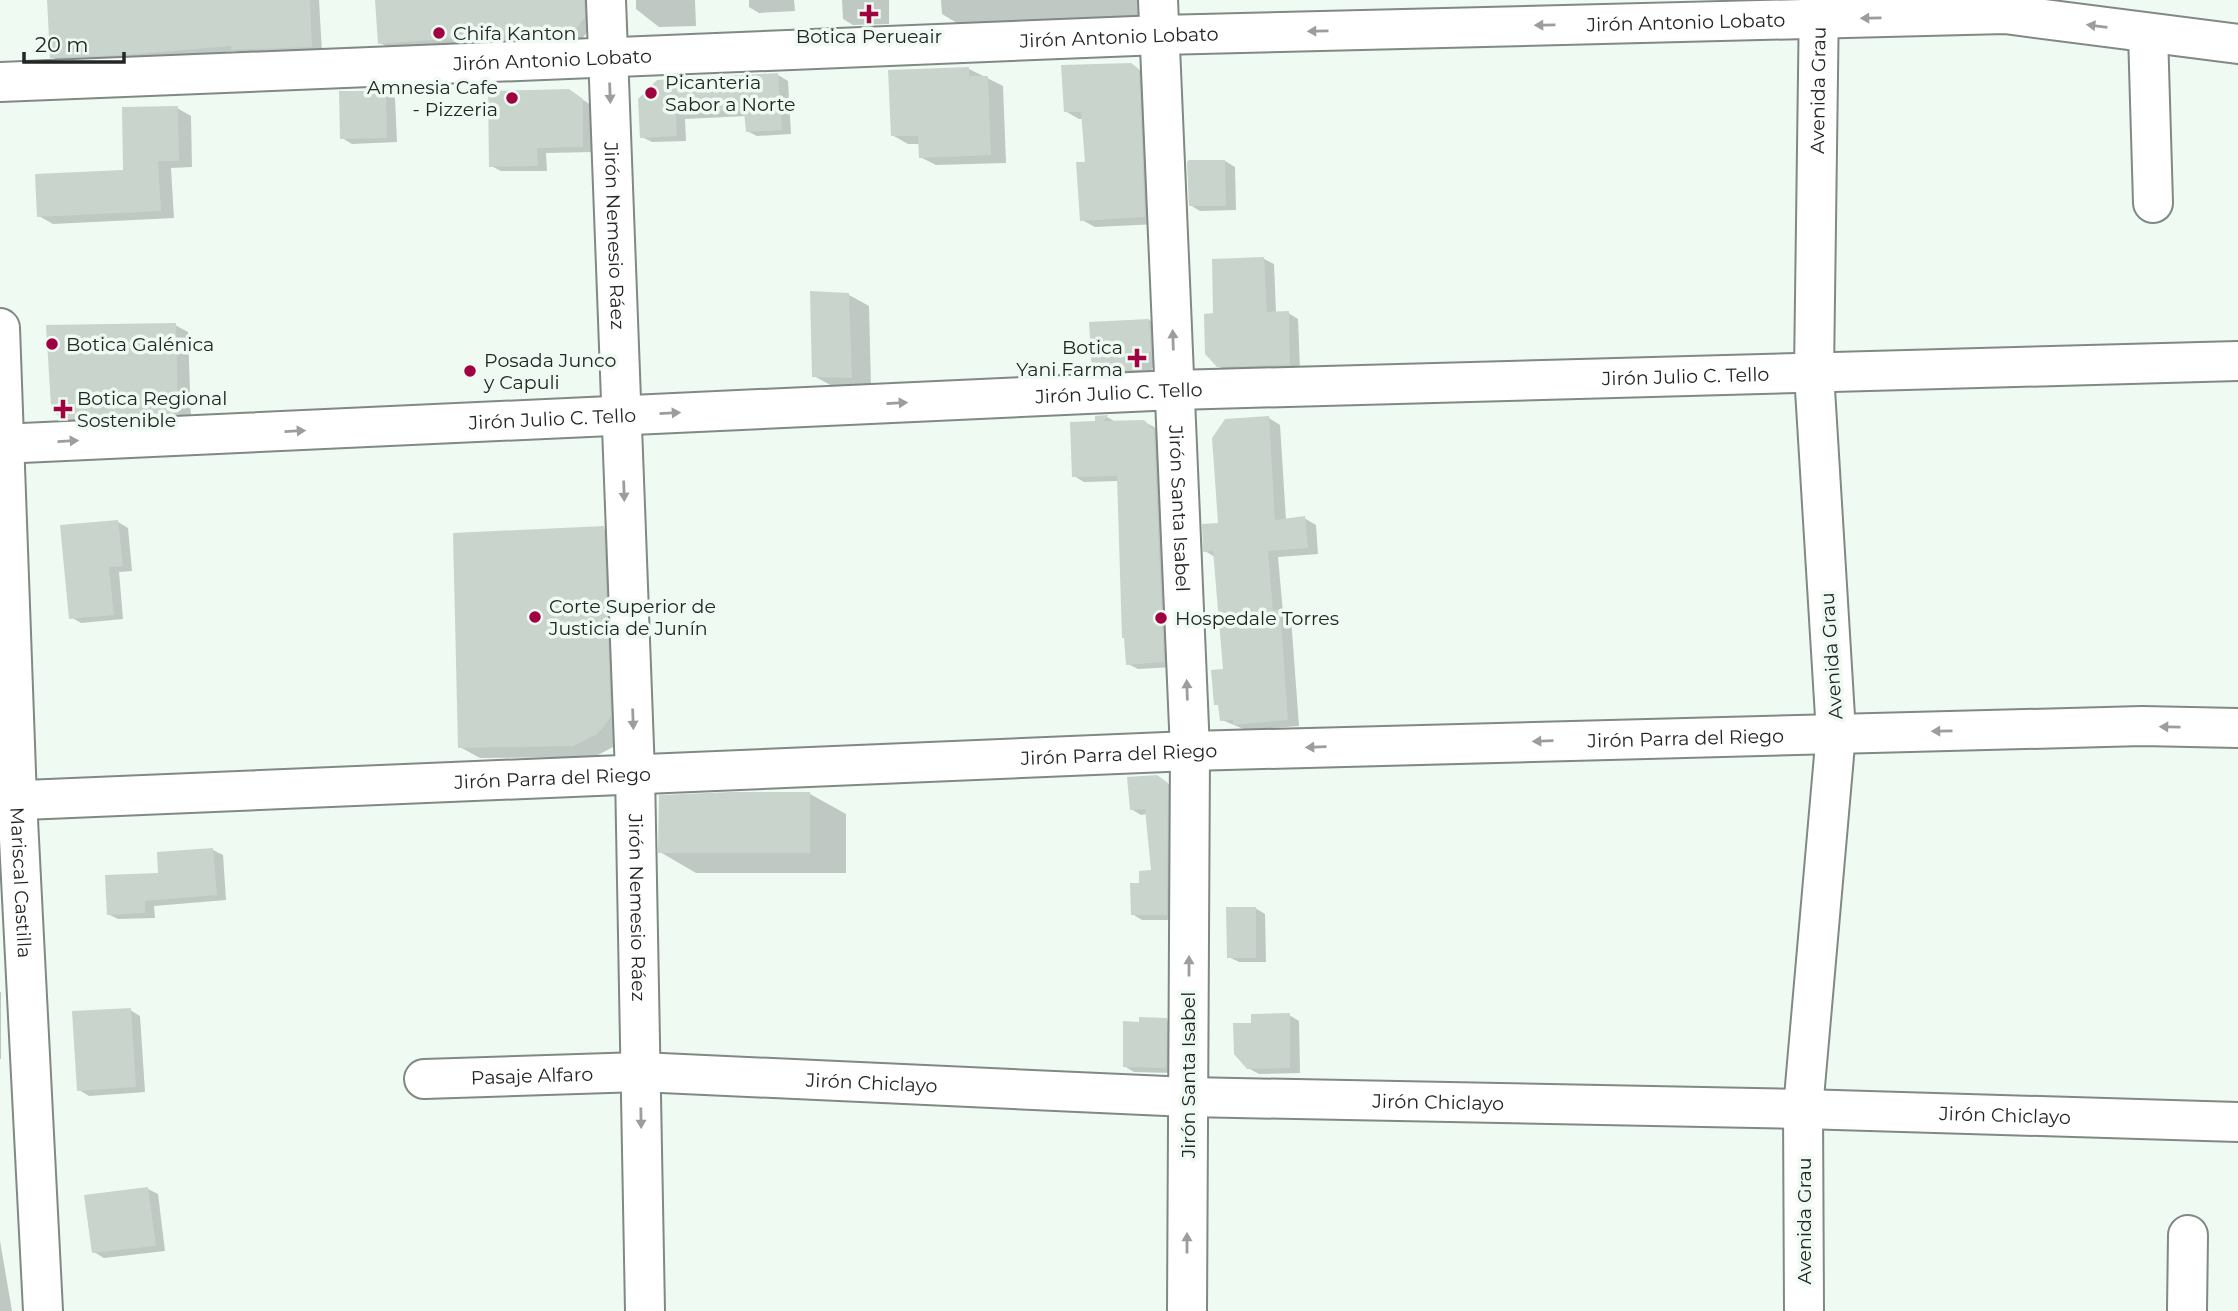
<svg xmlns="http://www.w3.org/2000/svg" width="2238" height="1311" viewBox="0 0 2238 1311" font-family="Montserrat,sans-serif">
<style>
.shadow{fill:#0003}
.building{fill:#c9d4cd}
.lines{fill:none;stroke-linecap:round;stroke-linejoin:round}
.minor-casing{stroke:#808983;stroke-width:42}
.highway-casing{stroke:#808983;stroke-width:42}
.minor{stroke:#fff;stroke-width:38}
.highway{stroke:#fff;stroke-width:38}
.oneway{fill:#9c9d9c}
.poi-dot{fill:#9f0141;stroke:#effaf3;stroke-width:2.5}
.labels{text-anchor:middle;stroke-width:7;stroke-linejoin:round;paint-order:stroke}
.street-label{font-size:19px;fill:#222624;stroke:#effaf3}
.poi-label{font-size:19px;fill:#222624;stroke:#effaf3;text-anchor:start}
</style>
<rect width="100%" height="100%" fill="#effaf3"/>
<!-- shadow -->
<g class="shadow">
<path d="M48 0H319L322 52 242 55 236 51 135 60 62 63 52 57Z"/>
<path d="M377 0H592L594 23 582 39 534 42 526 39 390 48 380 43Z"/>
<path d="M636 0H695L696 26 659 27 636 9Z"/>
<path d="M749 0H794L795 11 759 13 749 7Z"/>
<path d="M842 0H889V24L853 25 843 19Z"/>
<path d="M941 0H1153L1149 16 957 23 942 14Z"/>
<path d="M1130 65 1145 73 1158 224 1095 227 1082 220 1087 163 1084 119H1079L1065 111Z"/>
<path d="M969 69 1003 86 1006 163 936 165 920 157V144H908L892 135Z"/>
<path d="M778 75 788 81 791 134 757 136 747 131 746 116 685 119 686 141 652 142 642 137 640 100Z"/>
<path d="M385 92 395 98 397 142 352 144 342 138Z"/>
<path d="M579 97 592 106 593 152 546 153 547 171H501L491 166Z"/>
<path d="M177 108 191 116 192 167 171 168 174 218 53 224 39 216 125 171Z"/>
<path d="M1225 161 1235 167 1236 210 1200 211 1190 205Z"/>
<path d="M1264 259 1274 264 1276 313H1288L1298 319 1300 370 1229 372 1218 366 1215 315Z"/>
<path d="M849 295 869 306 871 388 834 387 814 376Z"/>
<path d="M1149 320 1159 326 1160 356 1148 375 1104 377 1094 371Z"/>
<path d="M175 325 188 332 191 421 72 422 58 414Z"/>
<path d="M1097 417H1107L1116 422 1143 421 1154 427 1164 438 1174 667 1138 669 1128 664 1119 481 1084 482 1074 476 1097 423Z"/>
<path d="M1269 418 1280 425 1286 520 1304 518 1316 525 1318 554 1278 557 1283 613 1291 618 1299 726 1246 730 1222 720 1224 670 1215 557 1205 551 1220 525Z"/>
<path d="M118 522 128 528 132 571 119 572 123 619 81 623 71 617Z"/>
<path d="M603 528 623 539 617 745 594 757 480 758 460 747Z"/>
<path d="M1167 783 1177 790V920H1142L1132 914 1141 885 1153 872 1147 814 1141 815 1131 809Z"/>
<path d="M810 794 846 814V873H696L660 852Z"/>
<path d="M213 850 223 855 226 900 154 906 155 918 118 919 108 914 160 875Z"/>
<path d="M1255 908 1265 914 1266 962H1239L1229 957Z"/>
<rect x="0" y="992" width="1" height="67"/>
<path d="M130 1010 140 1016 145 1092 89 1096 79 1090Z"/>
<path d="M1289 1015 1299 1021 1300 1073 1259 1074 1248 1068 1253 1025Z"/>
<path d="M1166 1019 1176 1025 1175 1073 1134 1072 1124 1066 1141 1024Z"/>
<path d="M148 1189 158 1194 165 1251 104 1258 94 1252Z"/>
<path d="M0 1241 12 1311H0Z"/>
</g>
<!-- building -->
<g class="building">
<path d="M47 0H310L312 47 231 50V46L124 55 50 58Z"/>
<path d="M375 0H584L585 17 572 34 522 38V33L378 44Z"/>
<path d="M1131 63 1139 69 1145 217 1080 221 1076 162H1085L1081 112H1064L1061 65Z"/>
<path d="M969 67V76H988L991 155 919 158 918 136H891L888 70Z"/>
<path d="M778 73 782 130 746 132 744 110 676 114 677 136 640 138 638 99 657 80Z"/>
<path d="M569 89 583 99V147L537 148 538 166 489 167 488 91Z"/>
<path d="M339 91H386L387 138 340 139Z"/>
<path d="M178 106 179 161H158L161 211 37 217 35 174 123 170 122 107Z"/>
<path d="M1189 160H1225L1226 206H1189L1187 162Z"/>
<path d="M1264 257 1267 312 1289 311 1290 365 1217 367 1205 354 1204 314 1213 313 1212 259Z"/>
<path d="M810 291 849 293 852 378 812 377Z"/>
<path d="M1149 319 1151 350 1138 370 1092 372 1089 322Z"/>
<path d="M176 323 178 414 66 419 57 415 51 406 46 325Z"/>
<path d="M1108 415 1104 421 1144 420 1154 430 1164 662 1126 665 1124 638H1122L1117 476 1072 477 1070 422 1095 421V416Z"/>
<path d="M1269 416 1275 520 1305 516 1308 548 1268 551 1273 610 1280 609 1288 720 1233 725V720L1220 721 1218 705H1214L1211 670 1223 669 1213 551 1203 552 1202 524 1218 523 1212 438 1225 419Z"/>
<path d="M118 520 123 566 109 567 114 615 69 619 60 525Z"/>
<path d="M604 526 611 716 608 721 597 734 573 746 458 748 453 533Z"/>
<path d="M1157 775 1168 783 1167 915H1131L1130 883H1139V871L1151 870 1145 809 1130 810 1127 777Z"/>
<path d="M732 792H810V853H658L659 795Z"/>
<path d="M213 848 217 895 145 901V913L107 915 105 875 158 873 157 852Z"/>
<path d="M1226 907H1256V958H1227Z"/>
<path d="M131 1008 136 1087 77 1091 72 1011Z"/>
<path d="M1290 1013V1068L1247 1069 1234 1054 1233 1023H1251V1014Z"/>
<path d="M1139 1017 1167 1018 1166 1066 1165 1068 1123 1067V1021L1139 1022Z"/>
<path d="M148 1187 156 1246 92 1253 84 1195Z"/>
</g>
<g class="lines">
<defs>
<g id="minor">
<path id="s1" d="M606 0 635 773 645 1311"/>
<path id="s2" d="M1158 0 1190 751 1187 1311"/>
<path d="M2148 33 2153 203"/>
<path id="s3" d="M0 82 1160 35 2005 14 2238 44"/>
<path id="s4" d="M0 444 1175 390 2238 361"/>
<path id="s5" d="M0 801 1190 751 2142 726 2238 728"/>
<path id="s6" d="M424 1079 640 1072 1188 1097 1803 1109 2238 1122"/>
<path id="s7" d="M1804 1311 1803 1109 1836 733 1814 373 1819 0"/>
<path d="M2187 1311 2188 1235"/>
</g>
<g id="highway">
<path id="s8" d="M0 328 17 800 43 1311"/>
</g>
</defs>
<!-- minor casing -->
<use href="#minor" class="minor-casing"/>
<!-- highway casing -->
<use href="#highway" class="highway-casing"/>
<!-- minor -->
<use href="#minor" class="minor"/>
<!-- highway -->
<use href="#highway" class="highway"/>
</g>
<!-- one-way arrows -->
<defs><path id="oneway-solid" d="M-6-.8H1V-3.2L6.5 0L1 3.2V.8H-6Z" transform="scale(1.75)"/></defs>
<g class="oneway">
<use href="#oneway-solid" transform="translate(1871 18) rotate(179)"/>
<use href="#oneway-solid" transform="translate(1545 25) rotate(179)"/>
<use href="#oneway-solid" transform="translate(2097 26) rotate(-173)"/>
<use href="#oneway-solid" transform="translate(1318 31) rotate(179)"/>
<use href="#oneway-solid" transform="translate(610 93) rotate(88)"/>
<use href="#oneway-solid" transform="translate(1173 340) rotate(-92)"/>
<use href="#oneway-solid" transform="translate(897 403) rotate(-3)"/>
<use href="#oneway-solid" transform="translate(670 413) rotate(-3)"/>
<use href="#oneway-solid" transform="translate(295 431) rotate(-3)"/>
<use href="#oneway-solid" transform="translate(68 441) rotate(-3)"/>
<use href="#oneway-solid" transform="translate(624 491) rotate(88)"/>
<use href="#oneway-solid" transform="translate(1187 690) rotate(-92)"/>
<use href="#oneway-solid" transform="translate(633 719) rotate(88)"/>
<use href="#oneway-solid" transform="translate(2170 727) rotate(-179)"/>
<use href="#oneway-solid" transform="translate(1942 731) rotate(179)"/>
<use href="#oneway-solid" transform="translate(1543 741) rotate(178)"/>
<use href="#oneway-solid" transform="translate(1316 747) rotate(178)"/>
<use href="#oneway-solid" transform="translate(1189 966) rotate(-90)"/>
<use href="#oneway-solid" transform="translate(641 1118) rotate(89)"/>
<use href="#oneway-solid" transform="translate(1187 1243) rotate(-90)"/>
</g>
<!-- markers -->
<g class="poi-dot">
<path d="M865.5 3.5h7v7h7v7h-7v7h-7v-7h-7v-7h7z"/>
<circle cx="439" cy="33" r="7"/>
<circle cx="651" cy="93" r="7"/>
<circle cx="512" cy="98" r="7"/>
<circle cx="52" cy="344" r="7"/>
<path d="M1133.5 347.5h7v7h7v7h-7v7h-7v-7h-7v-7h7z"/>
<circle cx="470" cy="371" r="7"/>
<path d="M59.5 398.5h7v7h7v7h-7v7h-7v-7h-7v-7h7z"/>
<circle cx="535" cy="617" r="7"/>
<circle cx="1161" cy="618" r="7"/>
</g>
<g class="labels">
<!-- street labels -->
<g class="street-label">
<text dy="7" stroke="none"><textPath href="#s3" startOffset="1687">Jirón Antonio Lobato</textPath></text>
<text dy="7" stroke="none"><textPath href="#s3" startOffset="1120">Jirón Antonio Lobato</textPath></text>
<text dy="7" stroke="none"><textPath href="#s3" startOffset="553">Jirón Antonio Lobato</textPath></text>
<text dy="7" stroke="none"><textPath href="#s7" startOffset="1223">Avenida Grau</textPath></text>
<text dy="7" stroke="none"><textPath href="#s1" startOffset="236">Jirón Nemesio Ráez</textPath></text>
<text dy="7" stroke="none"><textPath href="#s4" startOffset="1687">Jirón Julio C. Tello</textPath></text>
<text dy="7" stroke="none"><textPath href="#s4" startOffset="1120">Jirón Julio C. Tello</textPath></text>
<text dy="7" stroke="none"><textPath href="#s4" startOffset="553">Jirón Julio C. Tello</textPath></text>
<text dy="7" stroke="none"><textPath href="#s2" startOffset="509">Jirón Santa Isabel</textPath></text>
<text transform="translate(1831 656) rotate(-94)" y="7">Avenida Grau</text>
<text dy="7" stroke="none"><textPath href="#s5" startOffset="1687">Jirón Parra del Riego</textPath></text>
<text dy="7" stroke="none"><textPath href="#s5" startOffset="1120">Jirón Parra del Riego</textPath></text>
<text dy="7" stroke="none"><textPath href="#s5" startOffset="553">Jirón Parra del Riego</textPath></text>
<text dy="7" stroke="none"><textPath href="#s8" startOffset="555">Mariscal Castilla</textPath></text>
<text dy="7" stroke="none"><textPath href="#s1" startOffset="908">Jirón Nemesio Ráez</textPath></text>
<text dy="7" stroke="none"><textPath href="#s6" startOffset="108">Pasaje Alfaro</textPath></text>
<text transform="translate(1188 1075) rotate(-90)" y="7">Jirón Santa Isabel</text>
<text dy="7" stroke="none"><textPath href="#s6" startOffset="448">Jirón Chiclayo</textPath></text>
<text dy="7" stroke="none"><textPath href="#s6" startOffset="1015">Jirón Chiclayo</textPath></text>
<text dy="7" stroke="none"><textPath href="#s6" startOffset="1582">Jirón Chiclayo</textPath></text>
<text transform="translate(1804 1221) rotate(-90)" y="7">Avenida Grau</text>
</g>
<!-- poi labels -->
<g class="poi-label">
<text x="453" y="40">Chifa Kanton</text>
<text x="869" y="43" text-anchor="middle">Botica Perueair</text>
<text x="665" y="89">Picanteria<tspan x="665" dy="22">Sabor a Norte</tspan></text>
<text x="498" y="94" text-anchor="end">Amnesia Cafe<tspan x="498" dy="22">- Pizzeria</tspan></text>
<text x="66" y="351">Botica Galénica</text>
<text x="1123" y="354" text-anchor="end">Botica<tspan x="1123" dy="22">Yani Farma</tspan></text>
<text x="484" y="367">Posada Junco<tspan x="484" dy="22">y Capuli</tspan></text>
<text x="77" y="405">Botica Regional<tspan x="77" dy="22">Sostenible</tspan></text>
<text x="549" y="613">Corte Superior de<tspan x="549" dy="22">Justicia de Junín</tspan></text>
<text x="1175" y="625">Hospedale Torres</text>
</g>
</g>
<!-- scale -->
<path d="M24 52v10h100v-10" fill="none" stroke="#222624" stroke-width="3.5"/>
<text x="35" y="52" font-size="21" fill="#222624" stroke="#effaf3" stroke-width="5" paint-order="stroke">20 m</text>
</svg>
